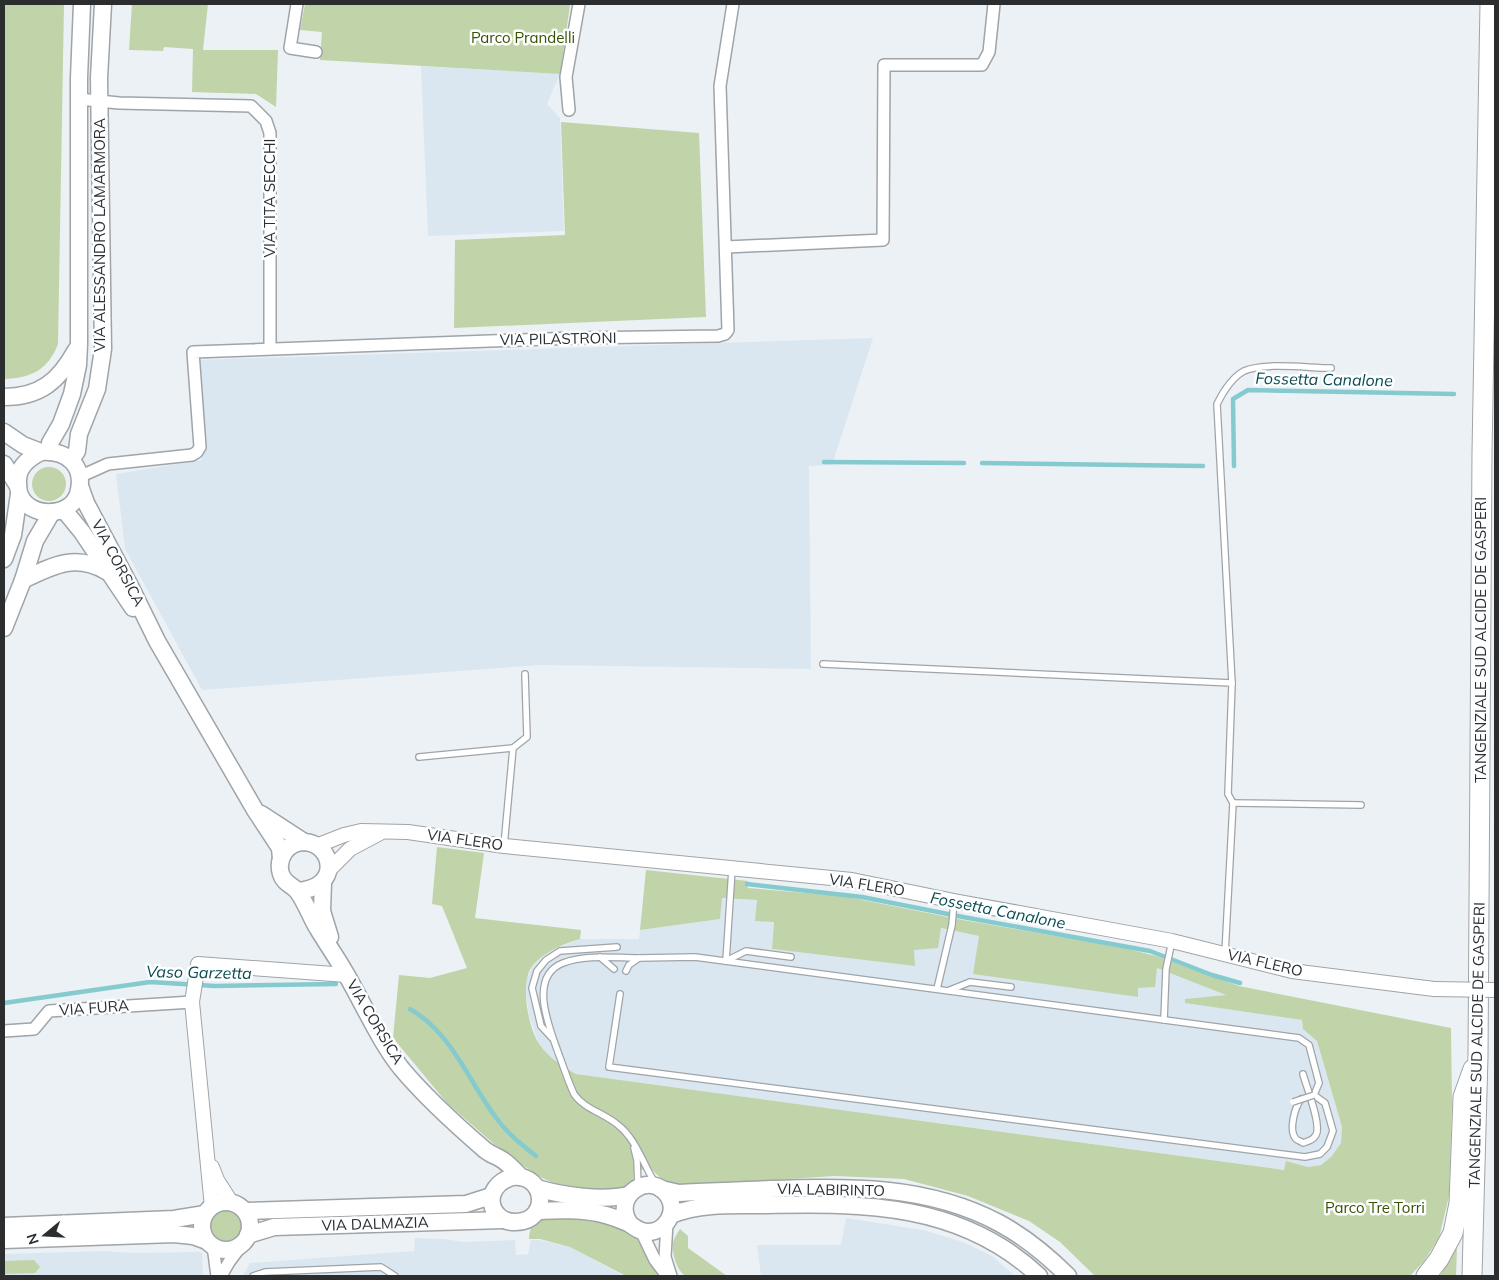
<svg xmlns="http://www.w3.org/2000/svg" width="1499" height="1280" viewBox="0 0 1499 1280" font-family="Mulish,sans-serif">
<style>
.built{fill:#dbe7f0}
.green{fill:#c1d3a9}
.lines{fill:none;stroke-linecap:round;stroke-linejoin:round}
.stream{stroke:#84cace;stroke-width:4.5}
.service-casing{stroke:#9fa4a8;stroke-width:8}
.minor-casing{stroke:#9fa4a8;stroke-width:14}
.tertiary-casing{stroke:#9fa4a8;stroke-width:16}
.secondary-casing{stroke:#9fa4a8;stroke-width:19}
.trunk-casing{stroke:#9fa4a8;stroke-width:21}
.service{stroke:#fff;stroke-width:5.5}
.minor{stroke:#fff;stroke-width:11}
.tertiary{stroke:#fff;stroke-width:14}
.secondary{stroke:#fff;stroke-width:16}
.trunk{stroke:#fff;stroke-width:19}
.service-bridge-casing{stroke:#9fa4a8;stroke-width:8;stroke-linecap:butt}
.tertiary-bridge-casing{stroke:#9fa4a8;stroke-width:16;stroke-linecap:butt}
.service-bridge{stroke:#fff;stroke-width:5.5}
.tertiary-bridge{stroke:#fff;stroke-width:14}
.labels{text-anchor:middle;stroke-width:5;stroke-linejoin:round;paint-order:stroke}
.park-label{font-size:15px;fill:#395001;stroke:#fdfeff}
.street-label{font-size:15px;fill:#2b2d2f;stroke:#fdfeff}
.water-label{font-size:16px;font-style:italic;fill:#094a4e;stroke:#fdfeff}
</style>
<rect width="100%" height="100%" fill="#ecf1f5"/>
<!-- built -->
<g class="built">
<path d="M421 66 560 74 547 104 560 118 564 231 428 236Z"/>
<path d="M873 338 832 465 809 466 811 669 540 665 202 690 125 549 116 474 202 460 198 360Z"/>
<path d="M721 898 757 900 774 921 772 949 915 966 914 950 940 928 979 936 974 973 1138 997 1137 987 1156 968 1227 995 1185 999V1003L1302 1020 1303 1029 1317 1041 1342 1127 1341 1143 1331 1157 1321 1165 1308 1167 1286 1161 1285 1170 576 1074 553 1061 539 1044 529 1016 525 984 532 966 550 951 580 939H639L640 930 720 919Z"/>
<path d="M846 1218 923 1230 963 1242 992 1256 1015 1276H761L757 1245H841Z"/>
<path d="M415 1238 443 1239 465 1242 515 1240 516 1255 528 1254 531 1240H540L570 1247 624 1276H243L250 1263 414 1251Z"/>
<path d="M104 1251 134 1253 199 1252 202 1253 203 1276H4V1254Z"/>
</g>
<!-- green -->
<g class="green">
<path d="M4 4H64L58 344C48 370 31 378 4 379Z"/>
<path d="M132 4H208L203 50H278L276 107 256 94 192 92 193 49 164 47 163 51 129 50Z"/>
<path d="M305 4H563L570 5 560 74 320 60 322 32 300 30Z"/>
<path d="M561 122 699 133 706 317 454 328 455 240 565 235Z"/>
<circle cx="49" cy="484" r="17"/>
<path d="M437 847 484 853 475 918 581 930 580 939C563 944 546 951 533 965 519 981 528 1029 540 1045 550 1059 562 1066 576 1074L1284 1170 1286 1161 1308 1167 1321 1165 1331 1157 1341 1143 1342 1127 1317 1041 1303 1029 1302 1020 1185 1003V999L1226 995 1157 968 1155 987 1138 988V997L973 974 979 936 941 928 938 948 914 950 915 966 772 949 774 922 755 921 757 900 722 898 720 919 640 930 646 870 748 881V888L843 896 963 920 1124 948 1156 956 1239 986 1451 1028 1452 1104 1449 1196 1439 1238 1424 1261 1410 1276H1095L1060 1242 1029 1221 968 1196 904 1179 835 1176 683 1186C669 1184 660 1180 651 1168L634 1171 633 1182 630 1186 618 1190 560 1186 536 1175 494 1144 447 1103 393 1038 399 975 430 978 467 968 442 906 432 904Z"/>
<circle cx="226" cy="1226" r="16"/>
<path d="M557 1217C608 1220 639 1222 658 1276H626L570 1247 540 1239H529C530 1220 540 1219 557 1217Z"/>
<path d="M680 1229 688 1236V1248L727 1276H685C677 1270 672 1254 673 1245 673 1239 677 1234 680 1229Z"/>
<path d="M1457 1247 1456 1276H1440Z"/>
<path d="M34 1260 40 1267 35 1273 4 1274V1261Z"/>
</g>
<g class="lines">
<!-- stream -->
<g class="stream">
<path d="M824 462 964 463"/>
<path d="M982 463 1203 466"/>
<path d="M1234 466 1233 399 1248 390 1454 394"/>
<path d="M747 884 862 897 963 917 1150 951 1212 975 1240 983"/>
<path d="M4 1003 150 982 215 986 336 984"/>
<path d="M410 1009C453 1034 468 1081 497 1119 508 1134 522 1145 536 1156"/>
</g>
<defs>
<g id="service">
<path d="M823 664 1232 683 1228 794 1233 803 1225 954"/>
<path d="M1232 683 1217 404C1223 392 1231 378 1244 371 1264 362 1308 368 1331 368"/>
<path d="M419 757 513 748"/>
<path d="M1233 803 1361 805"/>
<path d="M504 846 513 748 527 737 525 674"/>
<path d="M600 957 614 969"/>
<path d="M639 958C615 958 586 954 563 963 527 977 550 1029 559 1055 564 1068 568 1081 574 1094 584 1109 604 1113 618 1125 636 1139 643 1164 655 1183"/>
<path d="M726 961 732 869"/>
<path d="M726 961 746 951 791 957"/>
<path d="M937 989 952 925 954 901"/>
<path d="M950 990 970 982 1011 987"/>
<path d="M620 994 609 1067 1305 1157 1320 1154 1327 1147 1333 1131 1325 1103 1314 1095 1319 1083 1309 1045 1299 1038 695 957 639 958 629 965 626 971"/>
<path d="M1164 1020 1166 969 1172 941"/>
<path d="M552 1038 541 1026 532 988 537 971 546 960 560 951 617 947"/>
<path d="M1301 1099C1295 1107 1288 1131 1296 1139 1298 1141 1301 1141 1303 1143 1309 1141 1313 1140 1316 1135 1322 1125 1306 1086 1303 1074"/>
<path d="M634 1148 637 1160 638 1186"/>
<path d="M253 1276 265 1272 381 1267 395 1276"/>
</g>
<g id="minor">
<path d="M297 4 290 48 316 52"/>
<path d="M79 99 119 103 251 106 266 121 270 133V348"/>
<path d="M569 110 566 77 579 4"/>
<path d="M726 247 883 240 884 65H982L989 52 994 4"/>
<path d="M79 477 108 464 192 455 197 452 200 447 193 352 574 338 718 336 725 334 728 330 720 86 733 4"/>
<path d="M4 1031 34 1029 49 1011 192 1002"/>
<path d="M667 1223 665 1257 671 1276"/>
<path d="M641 1231 655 1260 667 1276"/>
<path d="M213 1246 217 1276"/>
<path d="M221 1276 229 1262 244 1242"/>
</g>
<g id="tertiary">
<path d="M316 846 344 835 361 831 408 832 504 846 852 880 954 901 1172 941 1292 971 1434 989"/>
<path d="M329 870 350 849 380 833"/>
<path d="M212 1167 217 1180 231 1202"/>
<path d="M212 1207 192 1002 198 964 347 975"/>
</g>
<g id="secondary">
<path d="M4 397C40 397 59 381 76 350"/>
<path d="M4 432 23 445 41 452"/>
<path d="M41 452C67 450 86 466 78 494 70 518 29 518 20 495 18 491 18 485 18 480 18 466 29 458 41 452Z"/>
<path d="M51 452 50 443 61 424 72 394 78 365 79 344V78L82 4"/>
<path d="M71 460 77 451 79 434 97 389 103 349 99 78 103 4"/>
<path d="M4 464 18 486"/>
<path d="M80 486 86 503 130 586 157 641 255 810 280 848 281 859"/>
<path d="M64 510 82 532 133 608"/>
<path d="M4 559 13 535 19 494"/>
<path d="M23 580C52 566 75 553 106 571"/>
<path d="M4 628 23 580 35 541 52 512"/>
<path d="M261 814 304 842"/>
<path d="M323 882 322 911 330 937"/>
<path d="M297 891C343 888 333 843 304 842 288 842 276 858 281 874 284 884 293 885 298 892 306 903 311 918 318 929 327 944 337 958 346 974 364 1005 379 1040 401 1068 426 1098 456 1125 485 1150 490 1154 496 1156 501 1159 509 1164 515 1171 521 1177"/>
<path d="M512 1177C546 1173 551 1221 516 1222 489 1223 480 1187 512 1177Z"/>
<path d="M537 1188C563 1196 603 1201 629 1195"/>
<path d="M661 1189 679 1193C709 1191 739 1191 770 1189 848 1186 928 1185 999 1223 1025 1237 1047 1255 1068 1276"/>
<circle cx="226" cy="1226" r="24"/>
<path d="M245 1211 466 1204 491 1196"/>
<path d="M537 1211C559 1210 584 1209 606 1215 613 1217 621 1220 628 1223 635 1227 639 1232 648 1232 666 1232 678 1211 668 1196 651 1169 610 1196 630 1224"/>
<path d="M671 1215C700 1203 734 1205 765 1205 865 1203 961 1203 1039 1276"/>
<path d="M4 1226 174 1219 205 1214"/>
<path d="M248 1235 274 1227 503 1220"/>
<path d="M4 1240 174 1234 193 1236 207 1241"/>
</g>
<g id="trunk">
<path d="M1426 1276 1439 1259 1453 1233 1459 1203 1463 1097 1473 1069"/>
<path d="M1472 1276 1478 1056 1482 453 1490 4"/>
</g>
</defs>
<!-- service casing -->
<use href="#service" class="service-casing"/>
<!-- minor casing -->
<use href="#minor" class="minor-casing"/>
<!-- tertiary casing -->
<use href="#tertiary" class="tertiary-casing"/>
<!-- secondary casing -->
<use href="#secondary" class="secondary-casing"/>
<!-- trunk casing -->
<use href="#trunk" class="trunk-casing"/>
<!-- service -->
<use href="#service" class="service"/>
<!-- minor -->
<use href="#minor" class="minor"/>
<!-- tertiary -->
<use href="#tertiary" class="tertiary"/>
<!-- secondary -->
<use href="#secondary" class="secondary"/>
<!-- trunk -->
<use href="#trunk" class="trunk"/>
<defs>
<path id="service-bridge" d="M1293 1102 1314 1095"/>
<path id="tertiary-bridge" d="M1434 989 1495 990"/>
</defs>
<!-- service-bridge casing -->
<use href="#service-bridge" class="service-bridge-casing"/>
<!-- tertiary-bridge casing -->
<use href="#tertiary-bridge" class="tertiary-bridge-casing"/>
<!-- service-bridge -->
<use href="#service-bridge" class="service-bridge"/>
<!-- tertiary-bridge -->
<use href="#tertiary-bridge" class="tertiary-bridge"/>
</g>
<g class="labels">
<!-- park labels -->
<g class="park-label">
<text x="523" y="43">Parco Prandelli</text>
<text x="1375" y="1213">Parco Tre Torri</text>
</g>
<!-- street labels -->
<g class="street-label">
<text transform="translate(270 198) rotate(-90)" y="5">VIA TITA SECCHI</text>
<text transform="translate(100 235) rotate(-90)" y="5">VIA ALESSANDRO LAMARMORA</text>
<text transform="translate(558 339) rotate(-1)" y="5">VIA PILASTRONI</text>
<text transform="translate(118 563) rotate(62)" y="5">VIA CORSICA</text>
<text transform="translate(1481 640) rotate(-90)" y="5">TANGENZIALE SUD ALCIDE DE GASPERI</text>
<text transform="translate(465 840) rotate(8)" y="5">VIA FLERO</text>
<text transform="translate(867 885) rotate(9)" y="5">VIA FLERO</text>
<text transform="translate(1265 963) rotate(13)" y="5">VIA FLERO</text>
<text transform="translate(94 1008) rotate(-4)" y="5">VIA FURA</text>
<text transform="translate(375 1022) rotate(59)" y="5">VIA CORSICA</text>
<text transform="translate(1477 1045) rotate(-89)" y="5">TANGENZIALE SUD ALCIDE DE GASPERI</text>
<text transform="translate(831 1190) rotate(1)" y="5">VIA LABIRINTO</text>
<text transform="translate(375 1224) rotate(-2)" y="5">VIA DALMAZIA</text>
</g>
<!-- water labels -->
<g class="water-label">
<text transform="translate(1324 379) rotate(1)" y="6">Fossetta Canalone</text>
<text transform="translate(998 910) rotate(11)" y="6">Fossetta Canalone</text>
<text transform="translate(199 972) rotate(1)" y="6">Vaso Garzetta</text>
</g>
</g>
<!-- border -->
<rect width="1499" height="1280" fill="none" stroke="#2b2d2f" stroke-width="10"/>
<!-- north arrow -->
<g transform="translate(45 1235) rotate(252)" stroke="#fdfeff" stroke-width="4" paint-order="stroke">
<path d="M0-4L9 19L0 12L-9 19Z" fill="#2b2d2f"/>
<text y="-8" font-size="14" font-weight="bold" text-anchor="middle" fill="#2b2d2f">N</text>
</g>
</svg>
